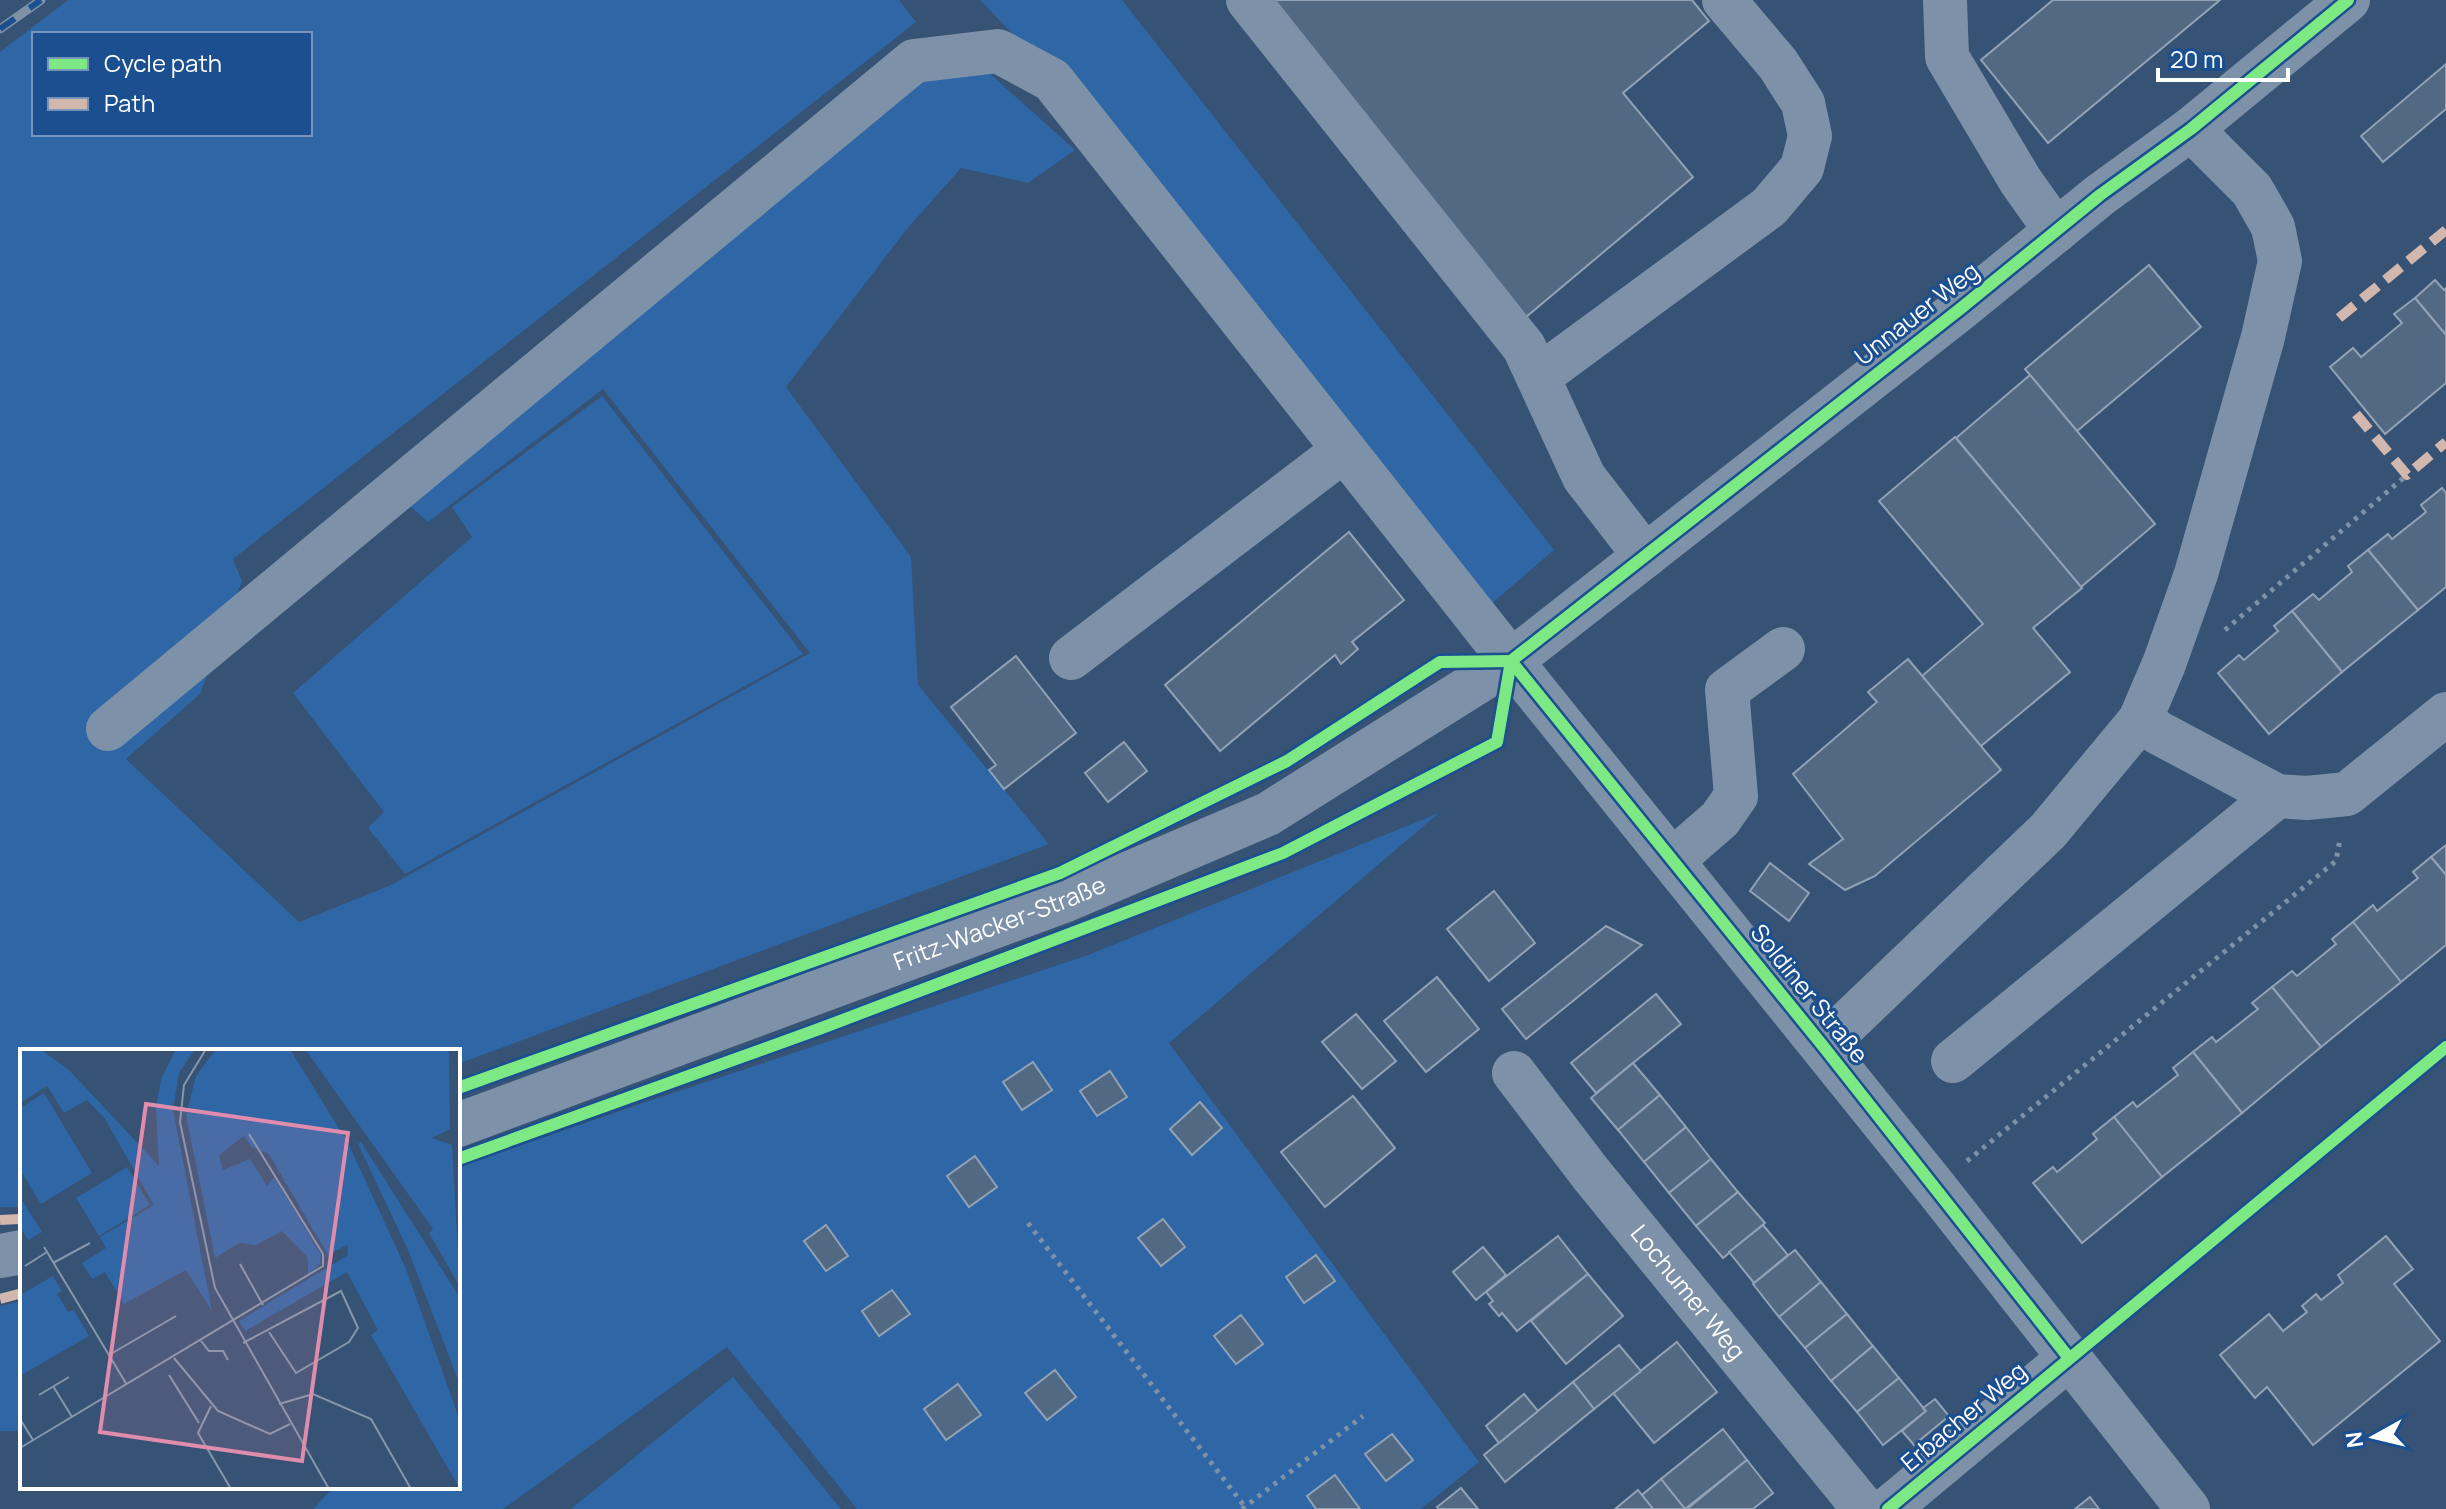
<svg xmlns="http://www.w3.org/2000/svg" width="2446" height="1509" viewBox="0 0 2446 1509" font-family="Manrope,sans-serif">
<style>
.green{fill:#2f66a5;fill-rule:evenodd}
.building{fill:#526984;stroke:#92a2b6;stroke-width:2}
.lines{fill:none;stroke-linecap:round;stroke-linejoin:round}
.path{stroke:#7d92a8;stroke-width:5;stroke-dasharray:4 6;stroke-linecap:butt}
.minor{stroke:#7d92a8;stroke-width:44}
.rail-casing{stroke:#7e92a7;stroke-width:9}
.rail{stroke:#1b4f8f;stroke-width:6;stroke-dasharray:18;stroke-linecap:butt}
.quiet{stroke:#d1b7ad;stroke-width:10;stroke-dasharray:20 10;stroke-linecap:butt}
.cycleway-casing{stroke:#1b4f8f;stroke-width:17}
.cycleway{stroke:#7ce984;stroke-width:12}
.labels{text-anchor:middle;stroke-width:6;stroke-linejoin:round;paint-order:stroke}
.street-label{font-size:24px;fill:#fff;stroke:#1b4f8f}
.inset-road{fill:none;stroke:#8697ac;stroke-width:2}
.view{fill:#e08cad;fill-opacity:0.15;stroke:#e08cad;stroke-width:4}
.inset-edge{fill:none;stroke:#fff;stroke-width:4}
</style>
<rect width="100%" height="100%" fill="#365274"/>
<!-- green -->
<g class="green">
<path d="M68 0H899L916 22 233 559 242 581 200 694 126 759 299 922 391 885 810 653 603 389 428 522 399 496 919 77 988 72 1075 150 1028 183 961 168 906 230 786 387 911 557 918 685 1049 844 458 1064V1051H22V1207H0V52ZM34 34H310V134H34Z"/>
<path d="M980 0H1122L1554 550 1490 605 1087 111Z"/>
<path d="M602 396 803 654 405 874 368 828 384 812 293 693 472 537 452 507Z"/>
<path d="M1439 813 1169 1043 1479 1462 1421 1509H857L727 1347 503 1509H313L334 1487H458V1167L634 1106 1088 955Z"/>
<path d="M22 1301V1431H0V1306Z"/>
<path d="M733 1377 841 1509H571Z"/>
</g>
<!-- building -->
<g class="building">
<path d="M1262 0H1692L1709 21 1623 93 1693 177 1526 317Z"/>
<path d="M2053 0H2220L2048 143 1981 60Z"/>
<path d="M2446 64V109L2383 162 2361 136Z"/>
<path d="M2149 265 2201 327 2077 431 2025 369Z"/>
<path d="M2435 280 2444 290 2446 288V335L2415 298Z"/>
<path d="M2415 298 2446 335V383L2385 434 2330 367 2353 348 2361 357 2402 323 2394 314Z"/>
<path d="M2030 375 2155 524 2081 587 1956 438Z"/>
<path d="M1955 437 2082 588 2033 628 2070 672 1981 746 1922 676 1983 624 1879 501Z"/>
<path d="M2442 488 2446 493V587L2418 610 2368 550 2388 534 2392 539 2426 512 2421 505Z"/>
<path d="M1349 532 1404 600 1352 642 1358 649 1341 664 1335 655 1220 751 1165 685Z"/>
<path d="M2368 550 2418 610 2342 672 2292 611 2313 594 2319 600 2352 572 2348 566Z"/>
<path d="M2292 611 2342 672 2269 734 2218 673 2239 655 2244 660 2278 631 2274 626Z"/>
<path d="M1016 656 1076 733 1004 789 989 770 996 765 951 707Z"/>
<path d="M1908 659 2001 770 1875 876 1845 890 1809 864 1843 839 1793 774 1877 702 1868 692Z"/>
<path d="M1124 742 1147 771 1108 802 1085 773Z"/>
<path d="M2446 845V875L2431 857Z"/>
<path d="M2431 857 2446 875V945L2401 982 2353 922 2373 905 2377 911 2418 878 2413 872Z"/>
<path d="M1770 863 1809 893 1789 921 1750 891Z"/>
<path d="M1494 891 1535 943 1489 981 1447 929Z"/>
<path d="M2353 922 2401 982 2321 1047 2272 987 2292 971 2297 976 2336 944 2332 939Z"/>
<path d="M1606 926 1642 945 1526 1039 1502 1009Z"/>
<path d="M1437 977 1479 1029 1426 1072 1384 1021Z"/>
<path d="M2272 987 2321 1047 2242 1113 2193 1052 2212 1037 2216 1042 2258 1009 2252 1003Z"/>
<path d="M1656 994 1681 1024 1596 1093 1571 1063Z"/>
<path d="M1356 1014 1396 1061 1362 1089 1322 1042Z"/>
<path d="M2193 1052 2242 1113 2162 1177 2114 1117 2133 1102 2137 1107 2178 1075 2173 1068Z"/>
<path d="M1033 1062 1052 1090 1022 1110 1003 1082Z"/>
<path d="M1633 1063 1660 1095 1618 1130 1591 1098Z"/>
<path d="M1110 1071 1127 1097 1097 1116 1080 1091Z"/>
<path d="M1660 1095 1686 1127 1644 1162 1618 1130Z"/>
<path d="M1353 1096 1395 1148 1325 1207 1281 1152Z"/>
<path d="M1200 1102 1222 1128 1192 1155 1170 1129Z"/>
<path d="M2114 1117 2162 1177 2082 1243 2033 1183 2053 1167 2057 1172 2097 1139 2093 1134Z"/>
<path d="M1686 1127 1711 1159 1669 1193 1644 1162Z"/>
<path d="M975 1156 997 1187 969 1207 947 1176Z"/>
<path d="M1711 1159 1738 1192 1696 1226 1669 1193Z"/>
<path d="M1738 1192 1765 1223 1723 1258 1696 1226Z"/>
<path d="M1163 1219 1185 1247 1161 1266 1138 1238Z"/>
<path d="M826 1225 848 1256 826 1271 804 1241Z"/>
<path d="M1763 1225 1788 1255 1754 1283 1729 1252Z"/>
<path d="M1558 1236 1588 1274 1517 1331 1502 1313 1499 1316 1489 1304 1493 1301 1486 1292Z"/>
<path d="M2386 1236 2413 1269 2394 1284 2440 1341 2313 1445 2267 1387 2255 1398 2220 1355 2269 1314 2283 1331 2307 1312 2302 1306 2316 1294 2321 1300 2343 1283 2338 1275Z"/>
<path d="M1483 1247 1506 1275 1476 1300 1453 1272Z"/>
<path d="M1795 1250 1821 1282 1779 1317 1753 1284Z"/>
<path d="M1316 1255 1335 1281 1304 1303 1286 1277Z"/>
<path d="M1588 1274 1623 1316 1566 1364 1531 1321Z"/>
<path d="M1821 1282 1847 1314 1805 1348 1779 1317Z"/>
<path d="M892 1290 910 1314 879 1336 862 1311Z"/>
<path d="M1847 1314 1873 1346 1831 1381 1805 1348Z"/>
<path d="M1241 1315 1263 1344 1236 1364 1214 1336Z"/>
<path d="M1677 1342 1717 1392 1654 1443 1613 1393Z"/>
<path d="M1619 1345 1641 1371 1594 1409 1573 1382Z"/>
<path d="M1873 1346 1899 1378 1857 1412 1831 1381Z"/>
<path d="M1055 1370 1076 1397 1047 1420 1025 1393Z"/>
<path d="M1899 1378 1926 1411 1883 1445 1857 1412Z"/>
<path d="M1573 1382 1594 1409 1505 1482 1484 1455Z"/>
<path d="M958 1384 981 1415 946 1440 924 1409Z"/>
<path d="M1524 1394 1538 1411 1499 1443 1486 1426Z"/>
<path d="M1935 1399 1949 1416 1914 1445 1902 1431 1926 1411 1923 1408Z"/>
<path d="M1723 1429 1747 1460 1685 1509 1661 1479Z"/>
<path d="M1392 1434 1413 1460 1386 1481 1365 1454Z"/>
<path d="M1747 1460 1773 1493 1753 1509H1687Z"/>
<path d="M1335 1475 1360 1509H1316L1307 1496Z"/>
<path d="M1661 1479 1685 1509H1653L1642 1495Z"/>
<path d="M1461 1488 1478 1509H1439L1437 1507Z"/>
<path d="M1638 1490 1653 1509H1615Z"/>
<path d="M2090 1497 2099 1509H2075Z"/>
</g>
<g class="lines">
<!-- path -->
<g class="path">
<path d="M2225 630 2407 475"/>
<path d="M1967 1161 2336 861 2340 839"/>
<path d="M1028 1223 1245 1507"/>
<path d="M2104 1330 2446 1047"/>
<path d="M1242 1509 1363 1416"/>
</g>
<!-- minor -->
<g class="minor">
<path d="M1248 0 1524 347 1584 477 1645 556"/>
<path d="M1945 0 1947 57 2020 180 2056 231"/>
<path d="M1538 377 1769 207 1802 168 1810 136 1803 103 1778 64 1724 0"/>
<path d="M1071 658 1344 450"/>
<path d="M2140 720 2159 733 2277 796 2307 798 2347 794 2446 714"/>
<path d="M108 729 914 61 998 51 1052 80 1511 661 1935 1187 2188 1509"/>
<path d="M1673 860 1720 819 1736 796 1727 690 1783 649"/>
<path d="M1823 1046 2048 831 2140 720 2164 664 2196 574 2263 337 2280 261 2273 227 2252 190 2191 129"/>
<path d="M1953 1061 2277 796"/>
<path id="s1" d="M1514 1073 1591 1174 1864 1509"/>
<path id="s2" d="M458 1125 1066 900 1268 814 1511 661 1960 309 2100 195 2191 129 2348 0"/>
<path d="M0 1256 22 1252"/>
<path d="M1888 1509 2069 1358"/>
</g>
<defs>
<path id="rail" d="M0 29 41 0"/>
</defs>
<!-- rail casing -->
<use href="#rail" class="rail-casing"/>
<!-- rail -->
<use href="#rail" class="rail"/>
<!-- quiet -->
<g class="quiet">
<path d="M2339 318 2446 230"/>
<path d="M2356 414 2407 475 2446 442"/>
<path d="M0 1220 22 1219"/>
<path d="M0 1299 22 1293"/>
</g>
<defs>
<g id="cycleway">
<path d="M1511 661 1960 309 2100 195 2191 129 2348 0"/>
<path d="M1511 661 1823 1046 2069 1358"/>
<path d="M458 1088 1060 873 1287 761 1440 662 1511 661"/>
<path d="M458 1159 819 1029 1283 853 1497 742 1511 661"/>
<path d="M1888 1509 2446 1047"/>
</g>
</defs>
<!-- cycleway casing -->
<use href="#cycleway" class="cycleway-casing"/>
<!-- cycleway -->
<use href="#cycleway" class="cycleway"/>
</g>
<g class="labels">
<!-- street labels -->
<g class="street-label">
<text transform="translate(1917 314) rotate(-38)" y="8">Unnauer Weg</text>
<text dy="8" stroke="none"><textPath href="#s2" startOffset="578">Fritz-Wacker-Straße</textPath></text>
<text transform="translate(1809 994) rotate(51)" y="8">Soldiner Straße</text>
<text dy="8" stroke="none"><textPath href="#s1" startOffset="280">Lochumer Weg</textPath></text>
<text transform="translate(1964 1417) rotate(-40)" y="8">Erbacher Weg</text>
</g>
</g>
<!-- overview -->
<g transform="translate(20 1049)">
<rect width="440" height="440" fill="#365274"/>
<path d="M0 0H20L49 21 139 117 136 59 141 30 156 0H175L159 24 153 61 192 262 166 221 104 255 85 223 72 230 62 214 86 199 80 188 134 156 85 70 67 51 44 64 27 37 0 54ZM196 0H270L329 96 386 220 440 372V440L351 286 358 281 327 223 225 282 219 272 328 206 327 196 308 206 249 105 232 98 224 87 199 106 203 121 230 110 247 137 254 128 301 206 300 215 288 225V209L262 182 236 196 219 194 195 209 166 66 176 27ZM285 0H429L430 80 412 89 432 96 440 238 409 184 413 180ZM24 44 72 124 21 155 0 121V59ZM341 93 440 249V336L388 201 338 95ZM107 118 130 156 79 187 56 149ZM0 148 22 183 8 191 0 178ZM33 227 42 242 37 245 48 263 54 261 69 287 0 327V246Z" fill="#2f66a5"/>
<path class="inset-road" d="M186 0 164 36 160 73 195 239 309 440M24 198 107 336M33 214 70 194M220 215 243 256M5 217 27 203M181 292 189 302H203L208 311M223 294 321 242 338 279 329 293 276 324 249 283M89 306 156 267M154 309 198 362 250 385 270 375M149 326 179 374M33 337 52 368M19 346 49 328M259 355 293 345 351 370 391 440M191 357 178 384 211 440M0 370 13 391M0 399 303 217V205L229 85"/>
<path class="view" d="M126 55 328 84 282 412 80 383Z"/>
<rect width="440" height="440" class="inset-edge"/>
</g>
<!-- legend -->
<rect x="32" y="32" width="280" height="104" fill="#1b4f8f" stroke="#7695bc" stroke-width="2"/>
<rect x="48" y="58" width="40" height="12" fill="#7ce984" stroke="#7695bc" stroke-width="2"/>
<text x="104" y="72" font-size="24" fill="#ffffff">Cycle path</text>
<rect x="48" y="98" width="40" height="12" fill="#d1b7ad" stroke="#7695bc" stroke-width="2"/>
<text x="104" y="112" font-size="24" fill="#ffffff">Path</text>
<!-- north arrow -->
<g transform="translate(2374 1437) rotate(262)" stroke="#1b4f8f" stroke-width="6" paint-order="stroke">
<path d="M0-6L14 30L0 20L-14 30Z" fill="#ffffff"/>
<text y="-12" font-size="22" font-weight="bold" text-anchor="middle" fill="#ffffff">N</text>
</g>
<!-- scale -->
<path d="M2158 68v12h130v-12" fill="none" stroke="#ffffff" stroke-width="4"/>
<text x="2170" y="68" font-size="24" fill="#ffffff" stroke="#1b4f8f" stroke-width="6" paint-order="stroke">20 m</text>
</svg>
